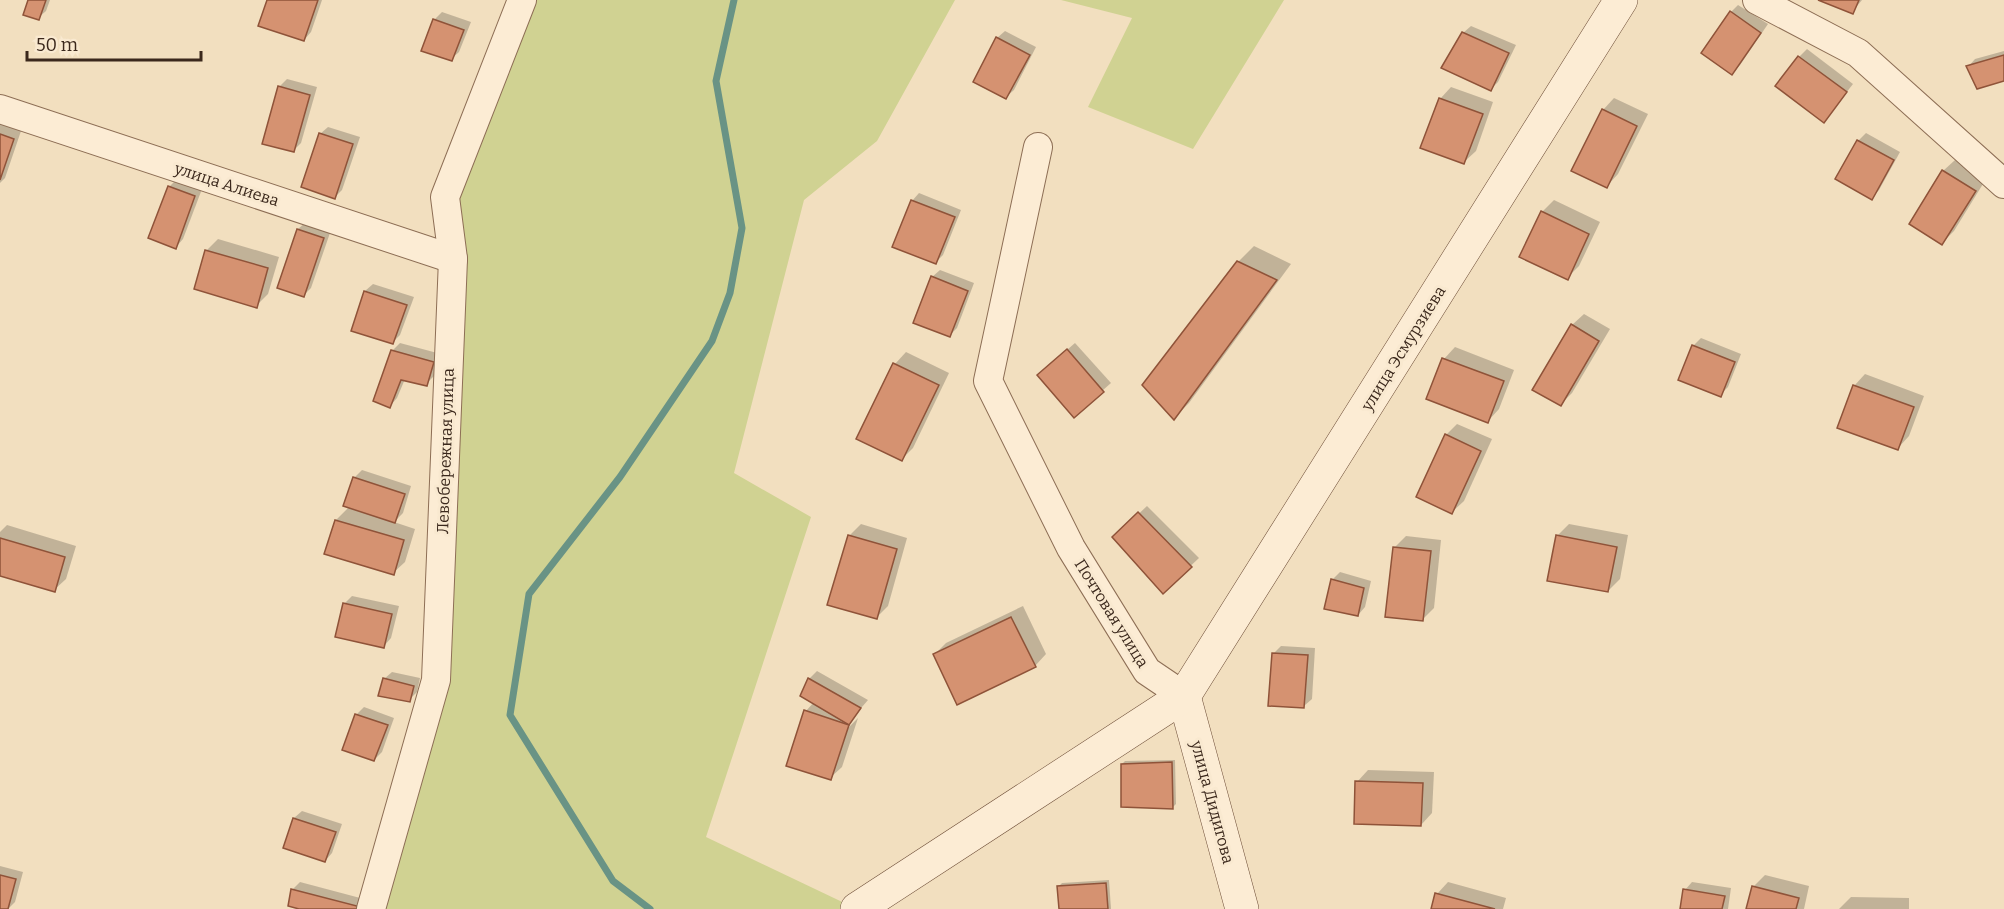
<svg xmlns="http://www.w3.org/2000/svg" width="2004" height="909" viewBox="0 0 2004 909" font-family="Bitter,serif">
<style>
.green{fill:#d0d292}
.shadow{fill:#0003}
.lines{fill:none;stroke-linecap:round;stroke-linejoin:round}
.stream{stroke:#699385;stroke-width:7}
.building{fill:#d59271;stroke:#8f5339;stroke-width:1.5}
.street-casing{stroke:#8d6e55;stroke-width:30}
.secondary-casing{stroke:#6f4f39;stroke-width:34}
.street{stroke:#fcecd4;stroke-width:28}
.secondary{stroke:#fcecd4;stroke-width:33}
.labels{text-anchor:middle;stroke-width:6;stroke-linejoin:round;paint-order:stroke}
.street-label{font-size:16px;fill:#3b281c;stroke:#f9e9d0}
</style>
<rect width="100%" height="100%" fill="#f2dfbf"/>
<!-- green -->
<g class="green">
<path d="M522 0H955L877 141 804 200 734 473 811 517 706 837 857 909H371L436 680 445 197Z"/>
<path d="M1061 0H1284L1193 149 1088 107 1132 18Z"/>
</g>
<!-- shadow -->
<g class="shadow">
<path d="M29 0H50L46 11 38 18Z"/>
<path d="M269 0H322L311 32 304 40Z"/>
<path d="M1822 0H1862L1852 12Z"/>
<path d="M1738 5 1768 24 1740 65 1732 73 1731 12Z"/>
<path d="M442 12 471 22 459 52 451 59 434 20Z"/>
<path d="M1471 26 1516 45 1498 82 1491 89 1463 33Z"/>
<path d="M1005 31 1036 47 1014 90 1006 97 997 38Z"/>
<path d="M1807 49 1853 84 1824 121 1799 57Z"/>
<path d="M2004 51V79L1968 67 1975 59Z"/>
<path d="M287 79 317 87 301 143 293 151 279 87Z"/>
<path d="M1451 87 1493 102 1476 151 1464 162 1440 99Z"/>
<path d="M1614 98 1648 114 1618 174 1607 186 1603 110Z"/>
<path d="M0 124 21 131 5 178 0 183Z"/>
<path d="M328 127 360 137 342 190 335 197 320 134Z"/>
<path d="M1866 133 1900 152 1879 190 1872 198 1837 179 1858 141Z"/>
<path d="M1955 160 1986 179 1954 231 1942 243 1943 171Z"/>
<path d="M177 179 202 189 183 239 176 247 169 187Z"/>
<path d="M919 193 961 210 943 255 936 262 912 201Z"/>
<path d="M1554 200 1600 222 1579 266 1567 278 1542 212Z"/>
<path d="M306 222 331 230 311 288 304 295 279 287 298 229Z"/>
<path d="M218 239 279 257 268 294 256 306 195 288 207 250Z"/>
<path d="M1254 246 1291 264 1189 403 1174 418 1144 385 1238 262Z"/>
<path d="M940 270 974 283 957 328 949 336 932 277Z"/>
<path d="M373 284 414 297 400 335 392 343 365 291Z"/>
<path d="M1584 314 1610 329 1572 393 1561 404 1572 325Z"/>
<path d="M1701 338 1741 354 1728 387 1720 395 1693 346Z"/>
<path d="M400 343 441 354 434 376 426 384 405 379 397 398 390 406 392 351Z"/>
<path d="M1075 343 1111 383 1074 416 1046 368Z"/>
<path d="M1455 347 1514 370 1499 409 1488 421 1444 359Z"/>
<path d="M906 352 949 373 913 448 902 459 895 364Z"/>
<path d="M1865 374 1924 396 1909 436 1898 448 1854 386Z"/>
<path d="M1457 424 1492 439 1464 501 1452 512 1446 435Z"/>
<path d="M362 470 411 486 403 513 394 522 415 529 405 562 393 573 336 520 350 506 354 478Z"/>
<path d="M1147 506 1199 558 1163 592 1114 537Z"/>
<path d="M861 524 907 538 888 606 876 618 849 536Z"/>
<path d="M1569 524 1628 535 1620 579 1608 591 1558 535Z"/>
<path d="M7 525 76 546 66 579 54 590 0 574V532Z"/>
<path d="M1406 536 1441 540 1434 608 1422 620 1394 548Z"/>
<path d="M1340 572 1371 581 1365 607 1358 615 1332 580Z"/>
<path d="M352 596 399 606 391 638 384 646 344 604Z"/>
<path d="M1023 606 1046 654 1035 666 935 654 946 643Z"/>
<path d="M1281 646 1315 648 1312 699 1304 706 1273 654Z"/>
<path d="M817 671 868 700 843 729 845 731 858 718 842 767 830 778 806 711 814 702 802 695 809 679Z"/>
<path d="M392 672 420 678 417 692 409 700 384 679Z"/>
<path d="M364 707 394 718 382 752 374 760 356 715Z"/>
<path d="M1175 760 1176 804 1173 807 1122 764 1125 761Z"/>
<path d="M1368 770 1434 772 1432 813 1421 825 1357 782Z"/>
<path d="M302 811 342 824 332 853 325 861 285 847 294 818Z"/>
<path d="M0 866 23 872 15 902 8 909 0 908Z"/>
<path d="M1765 875 1809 886 1804 909H1747L1753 887Z"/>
<path d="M1109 880 1111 909H1060L1059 886 1062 883Z"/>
<path d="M300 882 364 899 361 909H305L292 890Z"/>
<path d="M1448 882 1506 898 1503 909H1433L1437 894Z"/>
<path d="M1692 882 1731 888 1728 909H1681L1685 890Z"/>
<path d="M1851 897 1909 898V909H1839Z"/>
</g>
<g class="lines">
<!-- stream -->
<path class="stream" d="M650 909 613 881 510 715 529 594 620 477 712 341 730 293 742 228 716 81 734 0"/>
</g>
<!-- building -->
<g class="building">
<path d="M28 0H46L39 20 23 15Z"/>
<path d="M267 0H318L304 41 258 26Z"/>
<path d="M1818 0H1859L1853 14Z"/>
<path d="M1730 11 1761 33 1732 75 1701 53Z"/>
<path d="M433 19 464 30 452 61 421 51Z"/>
<path d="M1462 32 1509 53 1491 91 1441 68Z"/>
<path d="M996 37 1030 55 1006 99 973 82Z"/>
<path d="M2004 55V81L1977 89 1966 66Z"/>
<path d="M1798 56 1847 92 1824 123 1775 86Z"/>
<path d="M278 86 310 95 294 152 262 144Z"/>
<path d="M1439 98 1483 114 1464 164 1420 148Z"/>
<path d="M1602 109 1637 126 1607 188 1571 171Z"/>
<path d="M319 133 353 144 335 199 301 187Z"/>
<path d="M0 134 14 139 0 180Z"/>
<path d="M1857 140 1894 160 1872 200 1835 179Z"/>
<path d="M1942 170 1976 191 1942 245 1909 224Z"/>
<path d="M168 186 195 196 176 249 148 238Z"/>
<path d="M911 200 955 217 936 264 892 247Z"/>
<path d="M1541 211 1589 234 1568 280 1519 257Z"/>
<path d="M297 229 324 238 304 297 277 288Z"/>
<path d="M205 250 268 268 257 308 194 289Z"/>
<path d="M1237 261 1277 280 1174 420 1142 385Z"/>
<path d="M931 276 968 291 950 337 913 323Z"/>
<path d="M364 291 407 305 393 344 351 331Z"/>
<path d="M1571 324 1599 341 1561 406 1532 390Z"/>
<path d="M1692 345 1735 362 1721 397 1678 380Z"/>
<path d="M1067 349 1104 392 1074 418 1037 375Z"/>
<path d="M391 350 434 362 427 386 401 380 390 408 373 401Z"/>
<path d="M1442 358 1504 381 1488 423 1426 399Z"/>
<path d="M893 363 939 385 902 461 856 439Z"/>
<path d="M1853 385 1914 407 1898 450 1837 428Z"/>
<path d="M1445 434 1481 451 1452 514 1416 497Z"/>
<path d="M353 477 405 494 395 523 343 506Z"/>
<path d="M1138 512 1192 567 1163 594 1112 537Z"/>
<path d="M335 520 404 540 394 575 324 554Z"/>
<path d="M848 535 897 549 877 619 827 605Z"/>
<path d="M1556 535 1617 547 1608 592 1547 581Z"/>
<path d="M0 538 65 557 55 592 0 576Z"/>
<path d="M1393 547 1431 551 1423 621 1385 617Z"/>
<path d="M1331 579 1364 588 1358 616 1324 609Z"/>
<path d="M343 603 392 614 384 648 335 637Z"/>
<path d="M1011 617 1036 667 957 705 933 654Z"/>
<path d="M1272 653 1308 655 1304 708 1268 706Z"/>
<path d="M383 678 414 686 410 702 378 696Z"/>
<path d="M808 678 861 708 849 725 800 696Z"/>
<path d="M804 710 849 725 831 780 786 766Z"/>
<path d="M355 714 388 725 374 761 342 750Z"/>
<path d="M1172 762 1173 809 1121 807V764Z"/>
<path d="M1355 781 1423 783 1421 826 1354 824Z"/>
<path d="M293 818 336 832 325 862 283 848Z"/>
<path d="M0 875 16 879 8 909H0Z"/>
<path d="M1106 883 1108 909H1059L1057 886Z"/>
<path d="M1752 886 1799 898 1796 909H1746Z"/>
<path d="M291 889 357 906V909H299L288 906Z"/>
<path d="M1683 889 1725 896 1722 909H1680Z"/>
<path d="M1435 893 1495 909H1431Z"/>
</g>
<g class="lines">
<defs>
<g id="street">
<path d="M1757 0 1858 53 2004 184"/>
<path d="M0 109 453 259"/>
<path d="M1038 147 988 381 1071 548 1147 671 1184 696"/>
<path d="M371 909 436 680 453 259 445 197 522 0"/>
</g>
<g id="secondary">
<path d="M1184 696 1242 909"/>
<path d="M857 909 1184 696 1621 0"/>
</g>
</defs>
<!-- street casing -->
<use href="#street" class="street-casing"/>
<!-- secondary casing -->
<use href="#secondary" class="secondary-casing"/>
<!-- street -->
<use href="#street" class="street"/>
<!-- secondary -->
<use href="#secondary" class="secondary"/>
</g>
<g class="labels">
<!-- street labels -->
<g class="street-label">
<text transform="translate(227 184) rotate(18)" y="6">улица Алиева</text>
<text transform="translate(1403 348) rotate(-58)" y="6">улица Эсмурзиева</text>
<text transform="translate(445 451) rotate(-88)" y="6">Левобережная улица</text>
<text transform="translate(1112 613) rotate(58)" y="6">Почтовая улица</text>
<text transform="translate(1213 802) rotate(75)" y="6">улица Дидигова</text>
</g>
</g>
<!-- scale -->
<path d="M27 51v9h174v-9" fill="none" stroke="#3b281c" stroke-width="3"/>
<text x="36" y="51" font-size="18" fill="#3b281c" stroke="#f9e9d0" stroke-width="4.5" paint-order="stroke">50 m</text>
</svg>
